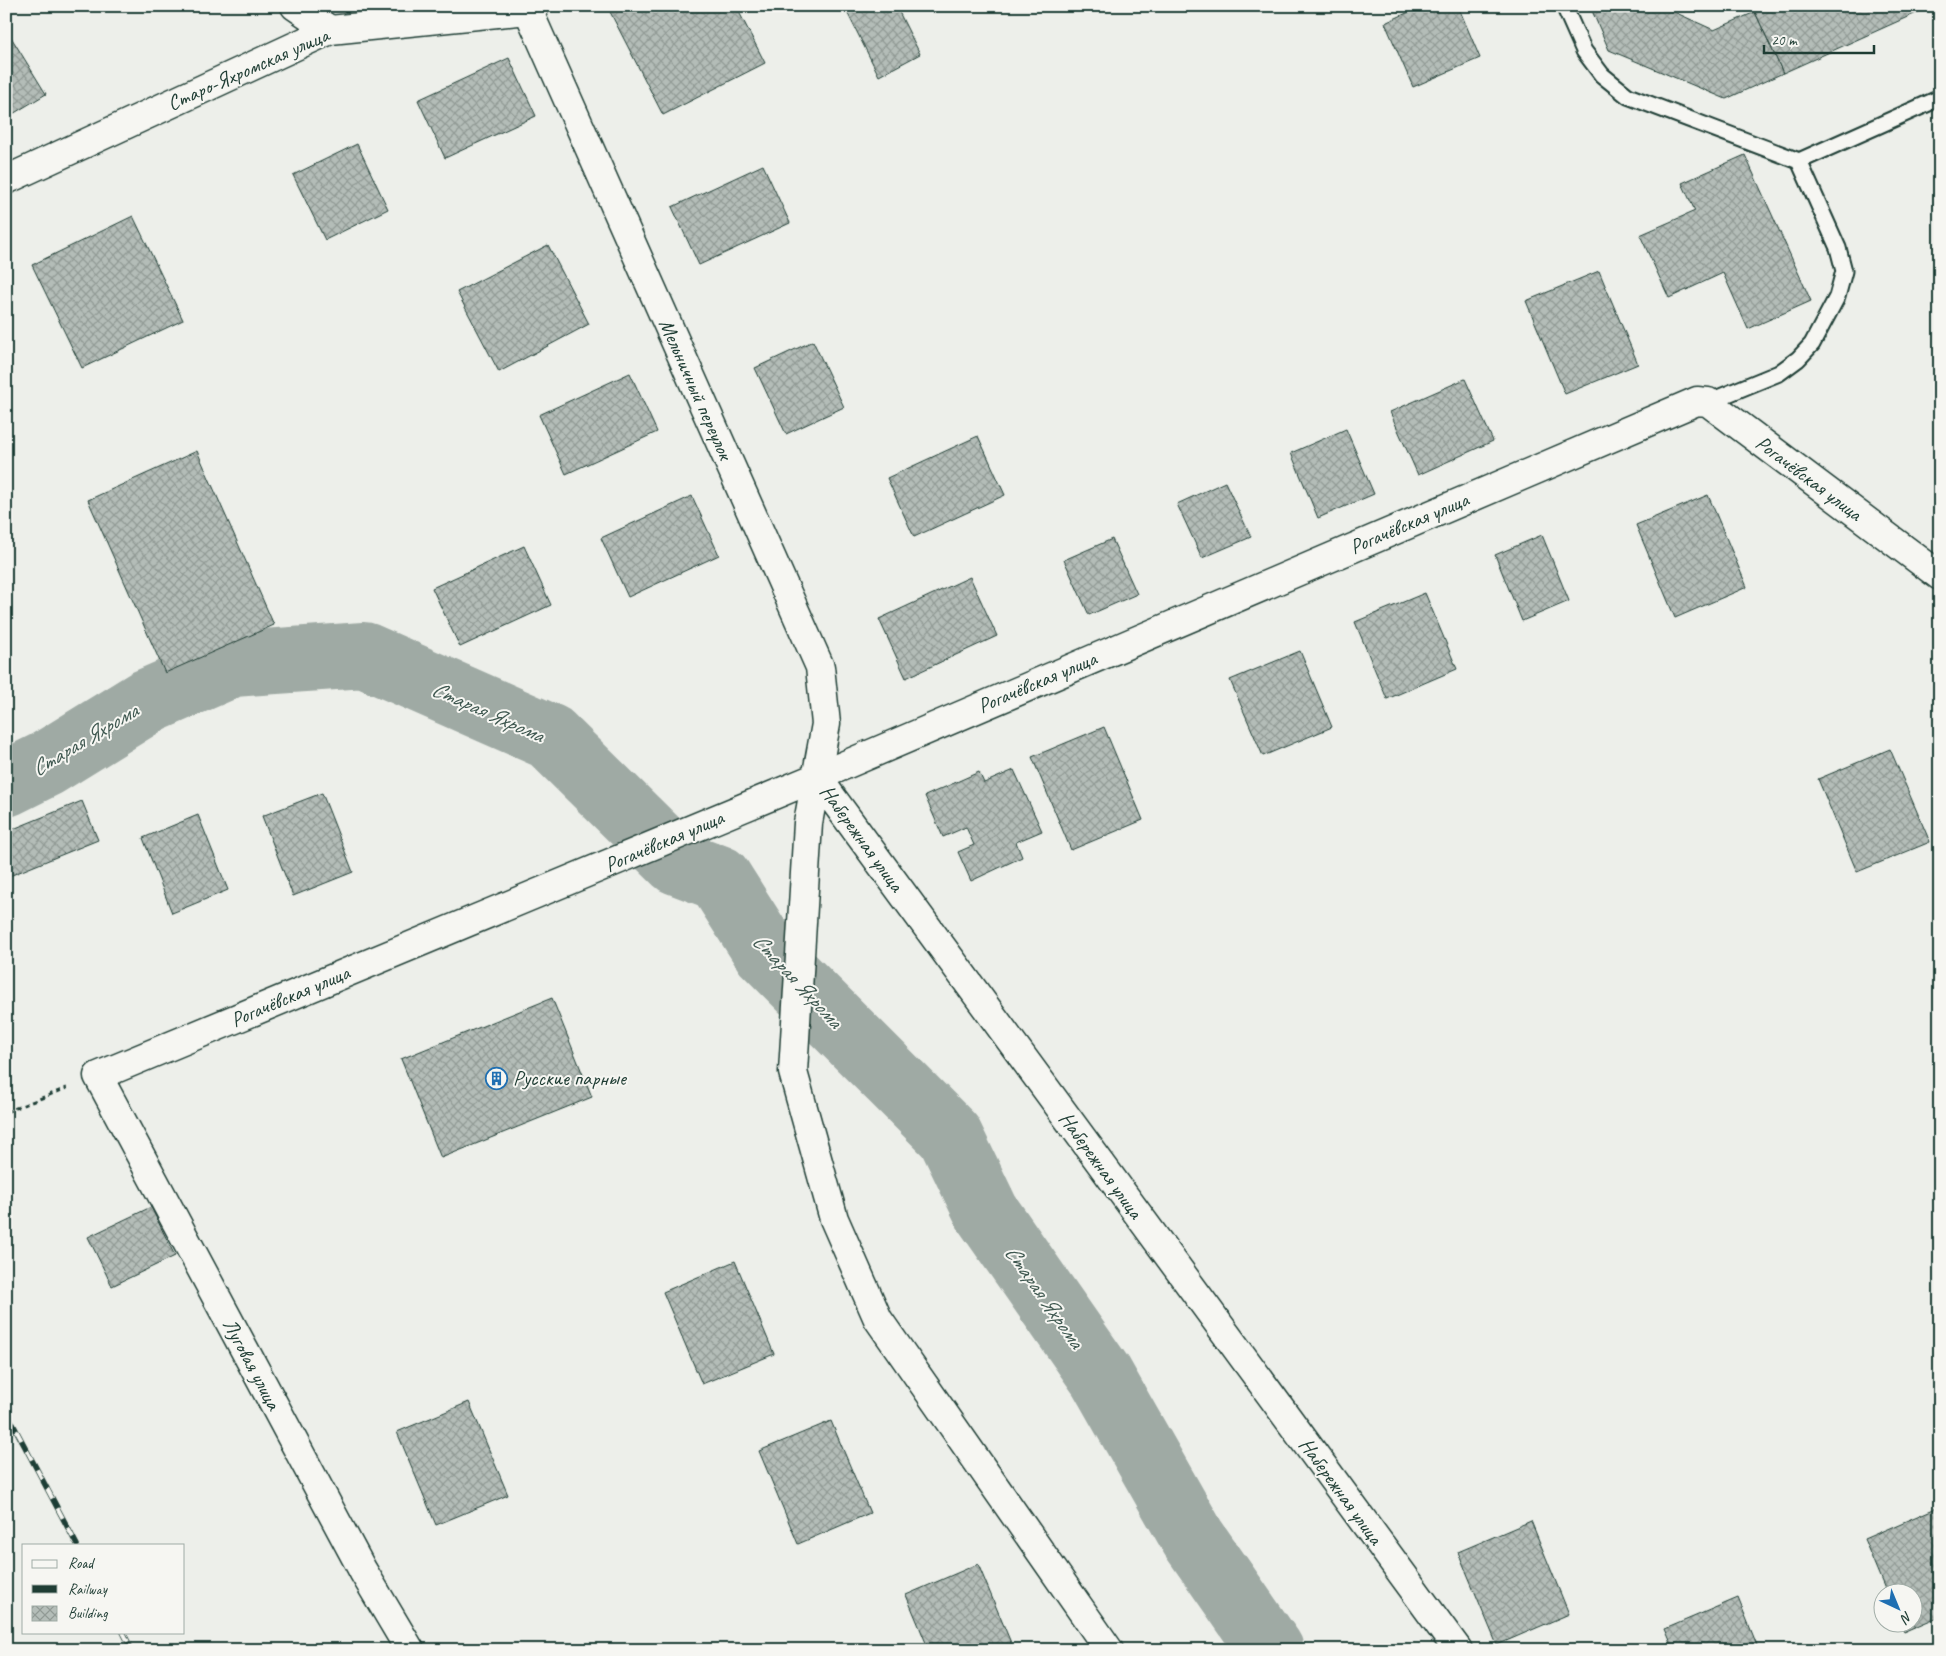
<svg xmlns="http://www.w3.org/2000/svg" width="1946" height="1656" viewBox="0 0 1946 1656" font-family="Caveat,sans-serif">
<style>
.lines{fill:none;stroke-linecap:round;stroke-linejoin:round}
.river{stroke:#9faaa4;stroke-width:66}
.building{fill:url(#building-cross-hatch);stroke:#1f3d34}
.service-casing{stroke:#1f3d34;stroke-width:19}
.minor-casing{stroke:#1f3d34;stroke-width:31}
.path{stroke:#1f3d34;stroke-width:3;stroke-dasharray:5 4;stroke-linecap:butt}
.service{stroke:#f6f6f2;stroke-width:15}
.minor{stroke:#f6f6f2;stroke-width:28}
.rail-casing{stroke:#1f3d34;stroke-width:5.5}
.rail{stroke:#f6f6f2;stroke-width:4;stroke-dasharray:11;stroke-linecap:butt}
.labels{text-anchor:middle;stroke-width:4;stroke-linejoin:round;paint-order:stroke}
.street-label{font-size:21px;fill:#1f3d34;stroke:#f6f6f2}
.poi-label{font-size:21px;fill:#1f3d34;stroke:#f6f6f2;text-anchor:start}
.water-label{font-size:22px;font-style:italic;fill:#3f5850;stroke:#f6f6f2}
</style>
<defs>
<pattern id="building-cross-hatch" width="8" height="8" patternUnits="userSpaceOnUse" patternTransform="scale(1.25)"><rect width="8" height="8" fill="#b4bdb8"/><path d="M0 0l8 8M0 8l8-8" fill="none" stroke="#929b96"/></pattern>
</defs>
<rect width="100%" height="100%" fill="#edefea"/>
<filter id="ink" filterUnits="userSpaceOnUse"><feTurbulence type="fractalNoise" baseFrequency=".02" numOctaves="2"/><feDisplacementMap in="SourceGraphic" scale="10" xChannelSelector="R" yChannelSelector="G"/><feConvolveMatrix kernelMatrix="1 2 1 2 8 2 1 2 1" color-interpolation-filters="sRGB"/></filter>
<g filter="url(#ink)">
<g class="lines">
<!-- river -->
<path class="river" d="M6 784 46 764 146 702 233 664 364 655 550 737 677 862 719 878 766 952 950 1136 987 1213 1101 1376 1193 1538 1271 1650"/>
</g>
<!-- building -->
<g class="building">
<path d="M607 6H736L765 63 663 115Z"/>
<path d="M844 6H896L920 54 879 76Z"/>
<path d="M1422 6H1458L1480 58 1413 87 1385 23Z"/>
<path d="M1590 6H1661L1714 30 1755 12 1783 73 1726 99 1609 50Z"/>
<path d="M1767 6H1932L1783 73 1755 12Z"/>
<path d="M6 29 46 94 6 118Z"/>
<path d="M509 58 536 116 445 158 418 100Z"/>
<path d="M357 144 388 209 325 240 293 175Z"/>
<path d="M1745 155 1811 301 1748 329 1723 273 1669 298 1640 235 1695 211 1682 183Z"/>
<path d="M763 165 790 223 699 265 672 207Z"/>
<path d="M133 216 183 320 82 368 32 265Z"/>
<path d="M548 245 589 324 499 372 457 292Z"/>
<path d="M1599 271 1638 364 1565 394 1526 301Z"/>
<path d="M813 341 844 407 786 434 755 368Z"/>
<path d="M630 373 657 432 566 474 539 415Z"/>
<path d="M1465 379 1493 441 1418 475 1390 412Z"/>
<path d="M1346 429 1374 494 1318 518 1291 453Z"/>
<path d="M978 436 1005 495 914 537 887 478Z"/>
<path d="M197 451 274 625 165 673 88 500Z"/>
<path d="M1225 482 1251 537 1202 558 1177 504Z"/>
<path d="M1708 495 1747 587 1675 618 1636 525Z"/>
<path d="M692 496 719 555 628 597 601 538Z"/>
<path d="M1542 535 1569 601 1522 621 1495 555Z"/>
<path d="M1112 539 1137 594 1089 615 1064 560Z"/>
<path d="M524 546 551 605 460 647 432 588Z"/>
<path d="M970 577 997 636 906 678 879 619Z"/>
<path d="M1425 593 1457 669 1387 699 1355 622Z"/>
<path d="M1300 651 1332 727 1263 756 1230 680Z"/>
<path d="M1104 727 1143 820 1071 850 1032 757Z"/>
<path d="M1890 749 1930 842 1857 872 1818 779Z"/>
<path d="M1014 770 1042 831 1016 842 1022 857 971 881 958 852 974 845 966 827 943 837 925 796 979 772 984 783Z"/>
<path d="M322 793 353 872 293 896 262 816Z"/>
<path d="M82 801 98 840 7 877 6 832Z"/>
<path d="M198 815 228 890 172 913 143 838Z"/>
<path d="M552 998 592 1097 441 1158 401 1059Z"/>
<path d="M151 1207 175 1256 112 1286 88 1237Z"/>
<path d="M735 1261 774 1354 702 1384 663 1292Z"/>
<path d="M469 1402 508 1495 436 1525 397 1432Z"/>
<path d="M831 1421 870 1513 798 1544 759 1451Z"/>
<path d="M1936 1508 1940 1517V1616L1903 1632 1899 1624H1914V1594H1887L1864 1539Z"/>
<path d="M1531 1521 1569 1614 1497 1645 1458 1552Z"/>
<path d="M978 1564 1014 1650H929L906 1595Z"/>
<path d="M1738 1598 1759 1650H1674L1665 1629Z"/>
</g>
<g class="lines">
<defs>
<g id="service">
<path d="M1564 6 1584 51 1602 75 1628 96 1799 161 1838 248 1844 271 1837 297 1812 344 1798 359 1779 373 1708 402"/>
<path d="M1799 161 1940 98"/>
</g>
<g id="minor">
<path d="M295 6 330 30"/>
<path d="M528 10 820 667 826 724 808 823 793 1072 834 1219 878 1319 1109 1650"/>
<path d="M6 180 330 30 528 10 535 6"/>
<path d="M817 777 1458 1650"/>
<path d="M410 1650 363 1571 98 1076 817 777 1697 401 1708 402 1940 576"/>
</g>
</defs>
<!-- service casing -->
<use href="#service" class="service-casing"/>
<!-- minor casing -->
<use href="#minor" class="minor-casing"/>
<!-- path -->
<path class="path" d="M6 1112 67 1088"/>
<!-- service -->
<use href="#service" class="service"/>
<!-- minor -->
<use href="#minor" class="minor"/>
<defs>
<g id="rail">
<path d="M6 1411 77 1545"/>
<path d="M123 1632 132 1650"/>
</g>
</defs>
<!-- rail casing -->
<use href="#rail" class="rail-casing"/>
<!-- rail -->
<use href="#rail" class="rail"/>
</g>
</g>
<!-- icons -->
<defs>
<symbol id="building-ring" viewBox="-11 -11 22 22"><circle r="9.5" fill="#f6f6f2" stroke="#1f6fb2" stroke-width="1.5"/><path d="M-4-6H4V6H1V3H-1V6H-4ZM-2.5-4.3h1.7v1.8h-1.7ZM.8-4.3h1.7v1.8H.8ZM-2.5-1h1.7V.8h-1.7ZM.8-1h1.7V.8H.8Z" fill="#1f6fb2"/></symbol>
</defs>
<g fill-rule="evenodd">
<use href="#building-ring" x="484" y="1066" width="25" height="25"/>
</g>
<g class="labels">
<!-- street labels -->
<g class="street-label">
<text transform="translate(248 69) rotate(-24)" y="7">Старо-Яхромская улица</text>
<text transform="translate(696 389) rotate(66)" y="7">Мельничный переулок</text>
<text transform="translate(1809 478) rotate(37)" y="7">Рогачёвская улица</text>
<text transform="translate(1409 523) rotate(-23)" y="7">Рогачёвская улица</text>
<text transform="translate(1037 682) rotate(-23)" y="7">Рогачёвская улица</text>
<text transform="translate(862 838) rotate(54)" y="7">Набережная улица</text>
<text transform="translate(664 841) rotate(-23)" y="7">Рогачёвская улица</text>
<text transform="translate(290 996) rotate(-23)" y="7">Рогачёвская улица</text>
<text transform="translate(1101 1165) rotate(54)" y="7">Набережная улица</text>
<text transform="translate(252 1364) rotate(62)" y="7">Луговая улица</text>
<text transform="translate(1341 1491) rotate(54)" y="7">Набережная улица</text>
</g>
<!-- poi labels -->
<g class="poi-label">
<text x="513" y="1085">Русские парные</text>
</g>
<!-- water labels -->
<g class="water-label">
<text transform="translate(488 711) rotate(24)" y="8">Старая Яхрома</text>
<text transform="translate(84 739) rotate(-31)" y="8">Старая Яхрома</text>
<text transform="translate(798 980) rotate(47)" y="8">Старая Яхрома</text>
<text transform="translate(1045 1296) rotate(55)" y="8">Старая Яхрома</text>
</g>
</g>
<!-- margin -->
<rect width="1946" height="1656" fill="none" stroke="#f6f6f2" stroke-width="25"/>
<rect x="12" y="12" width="1921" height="1631" fill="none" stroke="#1f3d34" stroke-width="2" filter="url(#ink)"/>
<!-- legend -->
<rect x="22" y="1544" width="162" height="90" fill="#f6f6f2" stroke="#a0aca6"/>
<rect x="32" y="1560" width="25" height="8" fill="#f6f6f2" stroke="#a0aca6"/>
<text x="68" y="1568" font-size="15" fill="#1f3d34">Road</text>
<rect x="32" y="1585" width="25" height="8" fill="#1f3d34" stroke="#a0aca6"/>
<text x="68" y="1594" font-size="15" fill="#1f3d34">Railway</text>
<rect x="32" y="1606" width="25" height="15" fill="url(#building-cross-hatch)" stroke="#a0aca6"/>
<text x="68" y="1618" font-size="15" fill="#1f3d34">Building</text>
<!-- north arrow -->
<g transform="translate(1898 1608) rotate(136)"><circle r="24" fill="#f6f6f2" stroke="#a0aca6"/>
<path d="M0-4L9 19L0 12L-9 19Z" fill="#1f6fb2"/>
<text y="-8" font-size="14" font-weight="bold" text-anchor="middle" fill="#1f3d34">N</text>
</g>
<!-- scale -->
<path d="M1764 45v8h110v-8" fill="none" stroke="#1f3d34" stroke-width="2.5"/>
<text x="1771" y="45" font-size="15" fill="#1f3d34" stroke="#f6f6f2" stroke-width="4" paint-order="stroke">20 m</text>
</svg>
